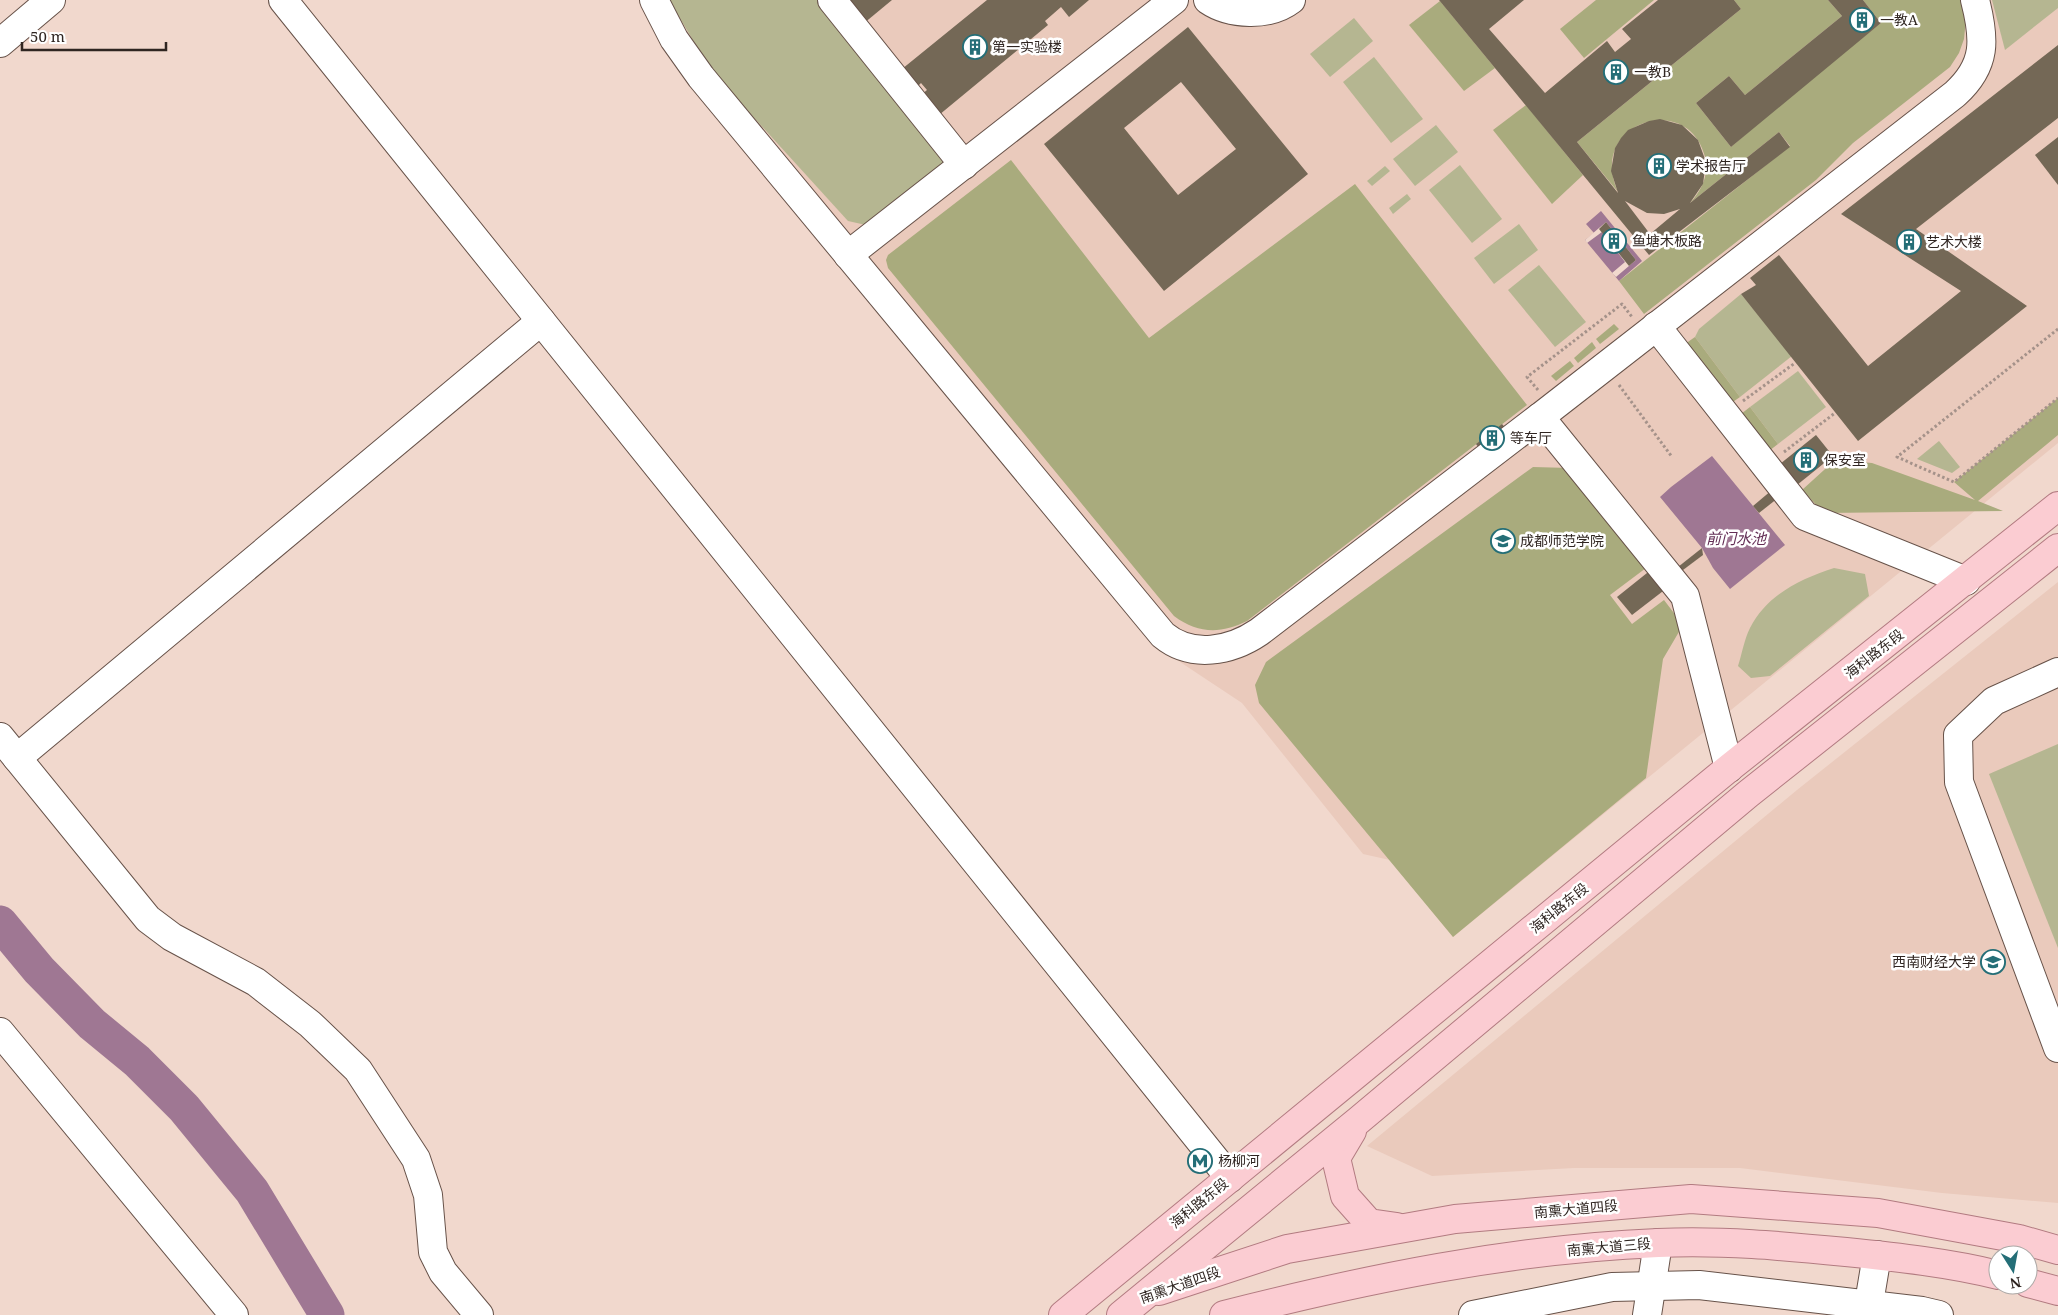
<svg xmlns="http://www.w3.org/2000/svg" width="2058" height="1315" viewBox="0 0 2058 1315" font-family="'Noto Serif','Noto Sans SC',serif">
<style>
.built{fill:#eacabc}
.green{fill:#b5b691}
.forest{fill:#a9ab7d}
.water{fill:#9f7793}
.pier{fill:#f1d8cd}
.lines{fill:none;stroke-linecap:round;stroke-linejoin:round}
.river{stroke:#9f7793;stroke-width:35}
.building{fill:#746856;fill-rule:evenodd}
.minor-casing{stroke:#675249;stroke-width:30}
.major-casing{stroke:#b27b81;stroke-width:30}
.path{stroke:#a5928a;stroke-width:3;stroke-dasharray:2.5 2.5;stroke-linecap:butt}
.minor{stroke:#fff;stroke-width:28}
.major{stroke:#fbccd2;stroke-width:28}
.labels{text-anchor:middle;stroke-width:5;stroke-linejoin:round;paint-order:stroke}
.poi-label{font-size:14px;fill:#2f2521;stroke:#fff;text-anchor:start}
.street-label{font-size:14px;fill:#2f2521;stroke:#fff}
.water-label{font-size:15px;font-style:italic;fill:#632e55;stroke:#fff}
</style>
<rect width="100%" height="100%" fill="#f1d8cd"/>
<!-- built -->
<g class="built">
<path d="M641 0H2058V443L1453 937 1390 860 1363 854 1242 703 1165 652Z"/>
<path d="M2058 582V1203L1942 1193 1740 1168H1574L1432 1176 1367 1146 1797 790Z"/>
</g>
<!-- green -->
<g class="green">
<path d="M669 0H823L951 157 866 225 848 221 726 87 697 47Z"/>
<path d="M1992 0H2058V8L2005 50Z"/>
<path d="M1354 18 1373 41 1330 77 1310 54Z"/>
<path d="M1374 57 1423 119 1391 143 1343 82Z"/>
<path d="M1436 125 1458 152 1415 186 1393 159Z"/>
<path d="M1460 165 1502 219 1472 243 1429 190Z"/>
<path d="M1385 166 1390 171 1372 186 1367 181Z"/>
<path d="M1407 194 1411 199 1393 214 1389 208Z"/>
<path d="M1519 224 1538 250 1494 284 1474 258Z"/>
<path d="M1539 265 1586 322 1555 347 1508 290Z"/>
<path d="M1741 294 1792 356 1740 397 1695 337 1699 329Z"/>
<path d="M1798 371 1826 407 1778 444 1750 407Z"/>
<path d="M1939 441 1960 467 1952 473 1917 459Z"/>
<path d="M1834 568 1865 574 1869 596 1770 676 1751 678 1738 666C1742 654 1744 640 1750 628 1767 595 1800 579 1834 568Z"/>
<path d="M2058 744V948L1989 774Z"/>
</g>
<!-- forest -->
<g class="forest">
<path d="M1596 0H1654L1584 58 1560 29Z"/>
<path d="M1734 0H1828L1842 16 1745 95 1729 76 1696 103 1731 147 1805 83 1881 23 1863 0H1961L1966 19 1964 39 1959 53 1950 67 1853 143 1816 180 1644 314 1619 281 1790 146 1779 132 1690 203C1702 190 1709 175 1705 157 1689 90 1586 122 1618 192L1577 142 1741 9Z"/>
<path d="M1440 1 1495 68 1464 91 1409 25Z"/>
<path d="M1526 105 1583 175 1552 204 1493 130Z"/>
<path d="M1011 160 1149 338 1355 184 1527 405 1247 621C1221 634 1198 634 1174 616L888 268 886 260 888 255Z"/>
<path d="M1614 324 1619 329 1600 344 1596 339Z"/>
<path d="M1695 337 1740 397 1730 404 1685 344Z"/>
<path d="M1592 342 1596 348 1578 363 1574 358Z"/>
<path d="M1570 361 1574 366 1556 381 1551 376Z"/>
<path d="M2058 398V435L1978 501 2003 511 1824 513 1802 490 1835 460 1872 463 1975 500 1954 482Z"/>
<path d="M1750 407 1778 444 1765 454 1737 417Z"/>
<path d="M1533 467 1570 468 1646 568 1610 595 1632 624 1664 600 1683 625 1663 659 1646 778 1453 937 1259 703 1255 685 1266 662Z"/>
</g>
<!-- water -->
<g class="water">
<path d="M1601 211 1642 261 1619 281 1585 240 1594 233 1586 224Z"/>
<path d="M1712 456 1785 545 1730 589 1713 568 1702 548 1660 497 1671 487Z"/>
</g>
<!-- pier -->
<path class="pier" d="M1606 222 1636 260 1616 277 1612 273 1625 262 1602 232 1587 243 1585 240Z"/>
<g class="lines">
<!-- river -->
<path class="river" d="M0 923 39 970 92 1024 137 1061 184 1108 252 1191 327 1315"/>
</g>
<!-- building -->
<g class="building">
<path d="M847 0H892L863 24Z"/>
<path d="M987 0H1089L1069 17 1061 7 1045 21 1048 25 939 115 921 95 927 90 921 83 917 87 902 69Z"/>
<path d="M1439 0H1524L1489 29 1545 93 1607 41 1615 52 1631 39 1622 29 1658 0H1734L1741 9 1577 142 1618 193 1611 171 1615 148 1621 138 1628 130 1649 121 1660 119 1682 125 1698 140 1706 162 1703 184 1690 203 1779 132 1790 147 1649 255ZM1625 201 1647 213 1664 214 1680 209 1650 234Z"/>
<path d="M1828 0H1863L1881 23 1731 147 1696 103 1729 76 1745 95 1842 16Z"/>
<path d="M1188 27 1308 174 1164 291 1044 144ZM1181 82 1236 149 1178 195 1124 128Z"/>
<path d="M2058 45V118L1916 229 2027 306 1858 441 1741 294 1756 285 1750 278 1779 255 1868 366 1961 291 1841 214Z"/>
<path d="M2058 137V185L2035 155Z"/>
<path d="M1606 222 1636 260 1629 266 1599 229Z"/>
<path d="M1502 424 1509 432 1483 453 1476 444Z"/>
<path d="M1816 435 1833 456 1797 485 1780 464Z"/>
<path d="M1772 490 1778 498 1759 513 1753 506Z"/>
<path d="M1702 548 1703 555 1683 570 1678 567Z"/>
<path d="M1652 569 1667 588 1632 615 1617 597Z"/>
</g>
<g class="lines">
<defs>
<g id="minor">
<path d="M283 0 1230 1178"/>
<path d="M654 0 674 39 701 77 1163 635C1192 659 1231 651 1259 632L1540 417 1955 94C1987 65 1985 39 1975 0"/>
<path d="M832 0 964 165"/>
<path d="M1208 0C1230 15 1269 17 1291 0"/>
<path d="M0 43 51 0"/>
<path d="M848 255 1174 0"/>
<path d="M1656 326 1805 516 1966 581"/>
<path d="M1540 417 1685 596 1729 768"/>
<path d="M2058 672 1994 701 1958 735 1959 782 2058 1048"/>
<path d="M0 737 148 919 172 937 256 982 310 1024 358 1070 416 1159 428 1195 433 1252 443 1272 479 1315"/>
<path d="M17 758 541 321"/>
<path d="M0 1032 234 1315"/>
<path d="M1473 1315 1612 1287 1699 1285 1922 1311 1939 1315"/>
<path d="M1647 1315 1658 1243"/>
<path d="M1867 1315 1877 1255"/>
</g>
<g id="major">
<path d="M1352 1131 1336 1158 1345 1196 1369 1223 1397 1227"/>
<path d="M2028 1283 2058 1291"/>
<path d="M1159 1291 1287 1249 1455 1219 1691 1199 1878 1213 2019 1239 2058 1250"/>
<path d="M1063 1315 1729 768 2058 506"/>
<path d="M1121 1315 1359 1120 1748 794 2058 548"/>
<path d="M1224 1315C1366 1279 1511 1249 1658 1243 1721 1240 1784 1246 1846 1252 1895 1257 1951 1263 1998 1275"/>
</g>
</defs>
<!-- minor casing -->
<use href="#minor" class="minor-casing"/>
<!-- major casing -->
<use href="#major" class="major-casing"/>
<!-- path -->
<g class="path">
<path d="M2058 329 1897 457 1954 482 2058 398"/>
<path d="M1619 385 1672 457"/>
<path d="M1538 390 1527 377 1622 304 1632 317"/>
<path d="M1743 401 1795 363"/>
<path d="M1784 452 1835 413"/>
</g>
<!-- minor -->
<use href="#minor" class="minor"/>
<!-- major -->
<use href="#major" class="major"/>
</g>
<!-- icons -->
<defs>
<symbol id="building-ring" viewBox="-11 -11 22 22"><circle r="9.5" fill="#fff" stroke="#246e77" stroke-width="1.5"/><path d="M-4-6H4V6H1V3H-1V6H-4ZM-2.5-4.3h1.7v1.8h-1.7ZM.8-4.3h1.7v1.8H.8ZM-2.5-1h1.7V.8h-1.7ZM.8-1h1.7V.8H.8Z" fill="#246e77"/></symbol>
<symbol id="university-ring" viewBox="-11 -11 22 22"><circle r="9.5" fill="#fff" stroke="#246e77" stroke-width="1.5"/><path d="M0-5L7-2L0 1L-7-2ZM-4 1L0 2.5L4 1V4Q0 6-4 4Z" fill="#246e77"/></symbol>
<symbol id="metro-ring" viewBox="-11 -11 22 22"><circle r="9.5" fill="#fff" stroke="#246e77" stroke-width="1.5"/><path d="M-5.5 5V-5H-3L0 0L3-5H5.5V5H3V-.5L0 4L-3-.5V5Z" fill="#246e77"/></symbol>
</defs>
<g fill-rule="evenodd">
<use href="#building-ring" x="1848" y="6" width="28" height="28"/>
<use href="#building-ring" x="961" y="33" width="28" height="28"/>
<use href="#building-ring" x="1602" y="58" width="28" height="28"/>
<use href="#building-ring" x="1645" y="152" width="28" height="28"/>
<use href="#building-ring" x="1600" y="227" width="28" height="28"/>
<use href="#building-ring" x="1895" y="228" width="28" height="28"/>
<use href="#building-ring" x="1478" y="424" width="28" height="28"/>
<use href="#building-ring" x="1792" y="446" width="28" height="28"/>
<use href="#university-ring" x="1489" y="527" width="28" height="28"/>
<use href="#university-ring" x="1979" y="948" width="28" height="28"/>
<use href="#metro-ring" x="1186" y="1147" width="28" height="28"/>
</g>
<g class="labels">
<!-- poi labels -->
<g class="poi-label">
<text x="1880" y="25">一教A</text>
<text x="992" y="52">第一实验楼</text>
<text x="1634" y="77">一教B</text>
<text x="1676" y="171">学术报告厅</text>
<text x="1632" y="246">鱼塘木板路</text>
<text x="1926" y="247">艺术大楼</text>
<text x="1510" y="443">等车厅</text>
<text x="1824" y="465">保安室</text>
<text x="1520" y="546">成都师范学院</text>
<text x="1976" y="967" text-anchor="end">西南财经大学</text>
<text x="1218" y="1166">杨柳河</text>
</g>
<!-- street labels -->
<g class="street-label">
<text transform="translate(1874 654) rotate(-38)" y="5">海科路东段</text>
<text transform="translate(1559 908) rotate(-39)" y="5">海科路东段</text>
<text transform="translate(1199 1203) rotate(-39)" y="5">海科路东段</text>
<text transform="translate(1576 1209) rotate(-5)" y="5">南熏大道四段</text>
<text transform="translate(1609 1247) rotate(-5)" y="5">南熏大道三段</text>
<text transform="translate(1180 1285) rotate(-19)" y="5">南熏大道四段</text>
</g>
<!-- water labels -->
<g class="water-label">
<text x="1736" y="544">前门水池</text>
</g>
</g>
<!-- north arrow -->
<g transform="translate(2013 1270) rotate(169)"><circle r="24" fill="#ffffff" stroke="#aca8a6"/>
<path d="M0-4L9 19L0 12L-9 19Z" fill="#246e77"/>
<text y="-8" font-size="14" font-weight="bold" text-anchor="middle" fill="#2f2521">N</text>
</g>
<!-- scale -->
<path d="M22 42v8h144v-8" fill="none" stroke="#2f2521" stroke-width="2.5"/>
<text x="30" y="42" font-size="15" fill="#2f2521" stroke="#ffffff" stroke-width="4" paint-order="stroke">50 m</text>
</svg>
